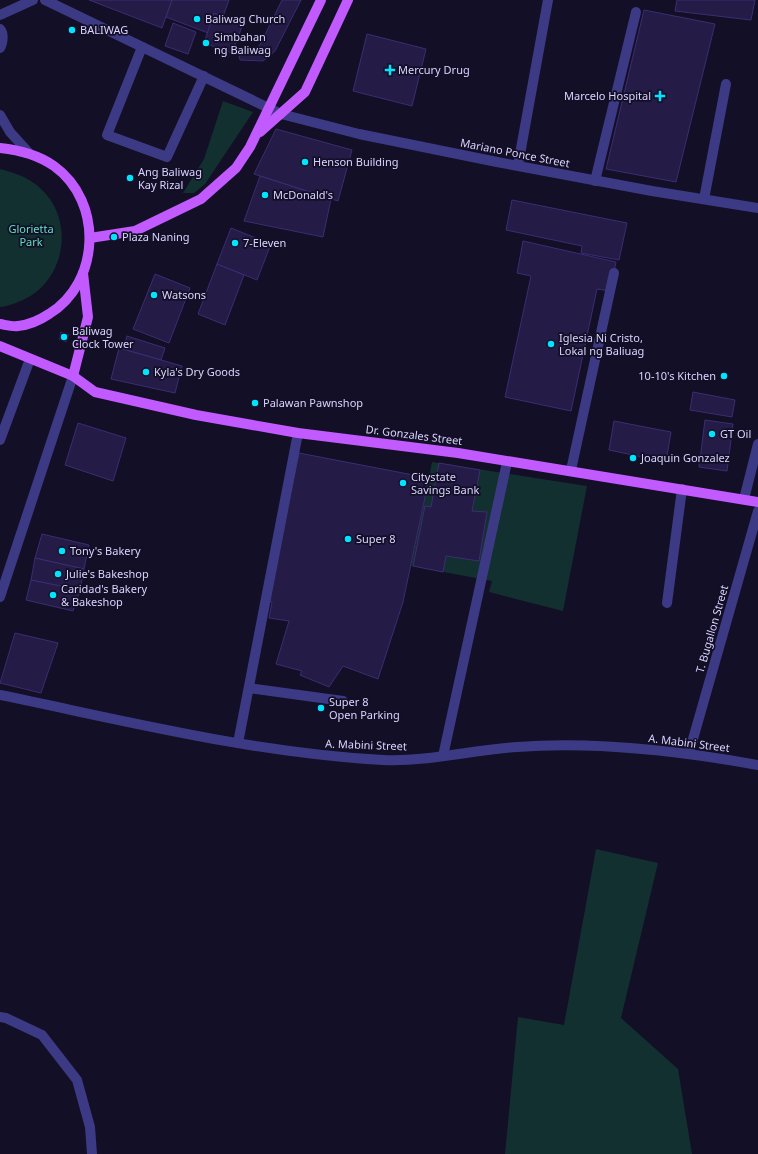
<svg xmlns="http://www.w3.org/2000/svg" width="758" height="1154" viewBox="0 0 758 1154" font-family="'Noto Sans',sans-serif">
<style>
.green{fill:#12302f}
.building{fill:#241b47;stroke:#3b2d73}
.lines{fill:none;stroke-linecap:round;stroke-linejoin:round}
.minor{stroke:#3d3a85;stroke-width:10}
.major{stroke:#c25bff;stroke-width:10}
.poi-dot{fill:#00e5ff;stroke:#130f26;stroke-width:1.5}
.labels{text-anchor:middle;stroke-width:3.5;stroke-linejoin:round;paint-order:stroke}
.poi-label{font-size:11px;fill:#d9d4ff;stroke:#130f26;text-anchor:start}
.street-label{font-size:11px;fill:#d9d4ff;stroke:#130f26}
.park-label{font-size:11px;fill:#5fe0c0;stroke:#130f26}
</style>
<rect width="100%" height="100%" fill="#130f26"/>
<!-- green -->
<g class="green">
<path d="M223 101 253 112 205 184 194 193H183L204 159Z"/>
<path d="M0 169C15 173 29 177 41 189 77 222 64 286 18 302 12 304 6 307 0 307Z"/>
<path d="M432 462 587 486 563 611 489 592 492 581 411 566Z"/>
<path d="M596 849 658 863 621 1018 678 1069 692 1154H505L518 1017 564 1025Z"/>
</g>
<!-- building -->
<g class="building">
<path d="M89 0H172L162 28Z"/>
<path d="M172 0H229L216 36 166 17Z"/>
<path d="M282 0H301L275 51 263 61 240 60 239 56 253 50 260 45Z"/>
<path d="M677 0H755L751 20 675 11Z"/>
<path d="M644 10 715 24 676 182 606 169Z"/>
<path d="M214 13 243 24 232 53 204 43Z"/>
<path d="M173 23 196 32 188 54 165 46Z"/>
<path d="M367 34 426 49 412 106 353 91Z"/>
<path d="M276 129 352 150 338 201 254 174Z"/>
<path d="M260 176 331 199 323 237 244 221Z"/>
<path d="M512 200 627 223 619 260 581 253 582 246 506 230Z"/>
<path d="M231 228 271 244 257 280 217 264Z"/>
<path d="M523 241 616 262 610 291 597 289 571 411 505 397 531 276 517 273Z"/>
<path d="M217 264 244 275 225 325 198 314Z"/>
<path d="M155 274 190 288 169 343 133 329Z"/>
<path d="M61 332 69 335 66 342 59 339Z"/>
<path d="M127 336 165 348 161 360 123 349Z"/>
<path d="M119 348 182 366 175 393 111 379Z"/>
<path d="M693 392 735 400 732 417 690 410Z"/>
<path d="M705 420 733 424 727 471 699 467Z"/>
<path d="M614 421 671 432 666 462 609 450Z"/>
<path d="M78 423 126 438 113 481 65 465Z"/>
<path d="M299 453 429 478 403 602 378 679 343 666 329 687 300 675 302 671 276 664 289 621 269 618 272 602 268 601Z"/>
<path d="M439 463 480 470 472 511 487 512 479 561 446 556 443 572 413 566 425 506 431 507Z"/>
<path d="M42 534 89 545 84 569 35 558Z"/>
<path d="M35 558 84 569 80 590 31 580Z"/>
<path d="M31 580 80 590 73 611 26 600Z"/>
<path d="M15 633 58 643 41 693 0 683Z"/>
</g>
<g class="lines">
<!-- minor -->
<g class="minor">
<path d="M45 0 281 114 359 134 497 162 652 191 758 208"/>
<path d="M0 15 33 0"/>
<path d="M0 29C4 33 3 43 0 48"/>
<path d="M142 47 107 135 167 157 204 76"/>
<path d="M0 115 10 132 29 153"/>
<path d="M518 165 548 0"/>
<path d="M595 181 636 12"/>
<path d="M704 199 726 84"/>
<path d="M0 440 30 359"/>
<path d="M571 470 614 273"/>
<path d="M744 499 758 444"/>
<path d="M0 597 73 376"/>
<path d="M667 603 682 489"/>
<path d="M249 688 343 701"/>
<path d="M0 695C127 721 253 753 383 760 428 762 472 750 517 747 596 741 680 751 758 765"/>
<path d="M238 743 298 433"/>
<path d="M689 753 758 511"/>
<path d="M443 756 507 462"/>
<path d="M0 1017 6 1018 42 1035 77 1080 90 1127 92 1154"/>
</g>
<!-- major -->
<g class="major">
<path d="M260 132 305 92 348 0"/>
<path d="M0 148C20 150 38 155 54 166 104 202 100 283 49 314 40 320 28 325 18 326 13 327 6 325 0 324"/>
<path d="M90 238 135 231 201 199 236 168 250 147 321 0"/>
<path d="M0 346 73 376 95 392 196 415 298 433 458 453 758 502"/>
<path d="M73 376 88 317 83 273"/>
</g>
</g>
<!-- markers -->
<g class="poi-dot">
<circle cx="197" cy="19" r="4"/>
<circle cx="72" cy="30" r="4"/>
<circle cx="206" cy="43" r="4"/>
<path d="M388 64h4v4h4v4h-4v4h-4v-4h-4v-4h4z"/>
<path d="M658 90h4v4h4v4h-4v4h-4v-4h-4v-4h4z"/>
<circle cx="305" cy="162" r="4"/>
<circle cx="130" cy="178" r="4"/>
<circle cx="265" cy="195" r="4"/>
<circle cx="114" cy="237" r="4"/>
<circle cx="235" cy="243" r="4"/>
<circle cx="154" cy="295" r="4"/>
<circle cx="64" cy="337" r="4"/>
<circle cx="551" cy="344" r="4"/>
<circle cx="146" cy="372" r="4"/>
<circle cx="724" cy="376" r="4"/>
<circle cx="255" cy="403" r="4"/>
<circle cx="712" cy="434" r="4"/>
<circle cx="633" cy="458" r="4"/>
<circle cx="403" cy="483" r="4"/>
<circle cx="348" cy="539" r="4"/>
<circle cx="62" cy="551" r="4"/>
<circle cx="58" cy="574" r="4"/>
<circle cx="53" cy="595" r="4"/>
<circle cx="321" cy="708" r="4"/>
</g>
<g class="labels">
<!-- poi labels -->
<g class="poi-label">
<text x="205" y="23">Baliwag Church</text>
<text x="80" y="34">BALIWAG</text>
<text x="214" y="41">Simbahan<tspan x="214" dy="13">ng Baliwag</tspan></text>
<text x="398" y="74">Mercury Drug</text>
<text x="651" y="100" text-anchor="end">Marcelo Hospital</text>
<text x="313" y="166">Henson Building</text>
<text x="138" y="176">Ang Baliwag<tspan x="138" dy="13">Kay Rizal</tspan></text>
<text x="273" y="199">McDonald's</text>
<text x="122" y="241">Plaza Naning</text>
<text x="243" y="247">7-Eleven</text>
<text x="162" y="299">Watsons</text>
<text x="72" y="335">Baliwag<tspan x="72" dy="13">Clock Tower</tspan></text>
<text x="559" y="342">Iglesia Ni Cristo,<tspan x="559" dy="13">Lokal ng Baliuag</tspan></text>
<text x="154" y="376">Kyla's Dry Goods</text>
<text x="716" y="380" text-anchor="end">10-10's Kitchen</text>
<text x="263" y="407">Palawan Pawnshop</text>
<text x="720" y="438">GT Oil</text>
<text x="641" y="462">Joaquin Gonzalez</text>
<text x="411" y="481">Citystate<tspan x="411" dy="13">Savings Bank</tspan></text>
<text x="356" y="543">Super 8</text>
<text x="70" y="555">Tony's Bakery</text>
<text x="66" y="578">Julie's Bakeshop</text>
<text x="61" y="593">Caridad's Bakery<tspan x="61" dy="13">&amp; Bakeshop</tspan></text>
<text x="329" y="706">Super 8<tspan x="329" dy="13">Open Parking</tspan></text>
</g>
<!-- street labels -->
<g class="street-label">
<text transform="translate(515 153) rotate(11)" y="4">Mariano Ponce Street</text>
<text transform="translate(414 435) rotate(7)" y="4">Dr. Gonzales Street</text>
<text transform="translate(712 629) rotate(-74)" y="4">T. Bugallon Street</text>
<text transform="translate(689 743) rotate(7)" y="4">A. Mabini Street</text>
<text transform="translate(366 745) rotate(2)" y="4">A. Mabini Street</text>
</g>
<!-- park labels -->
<g class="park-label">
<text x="31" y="233">Glorietta<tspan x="31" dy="13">Park</tspan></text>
</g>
</g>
</svg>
